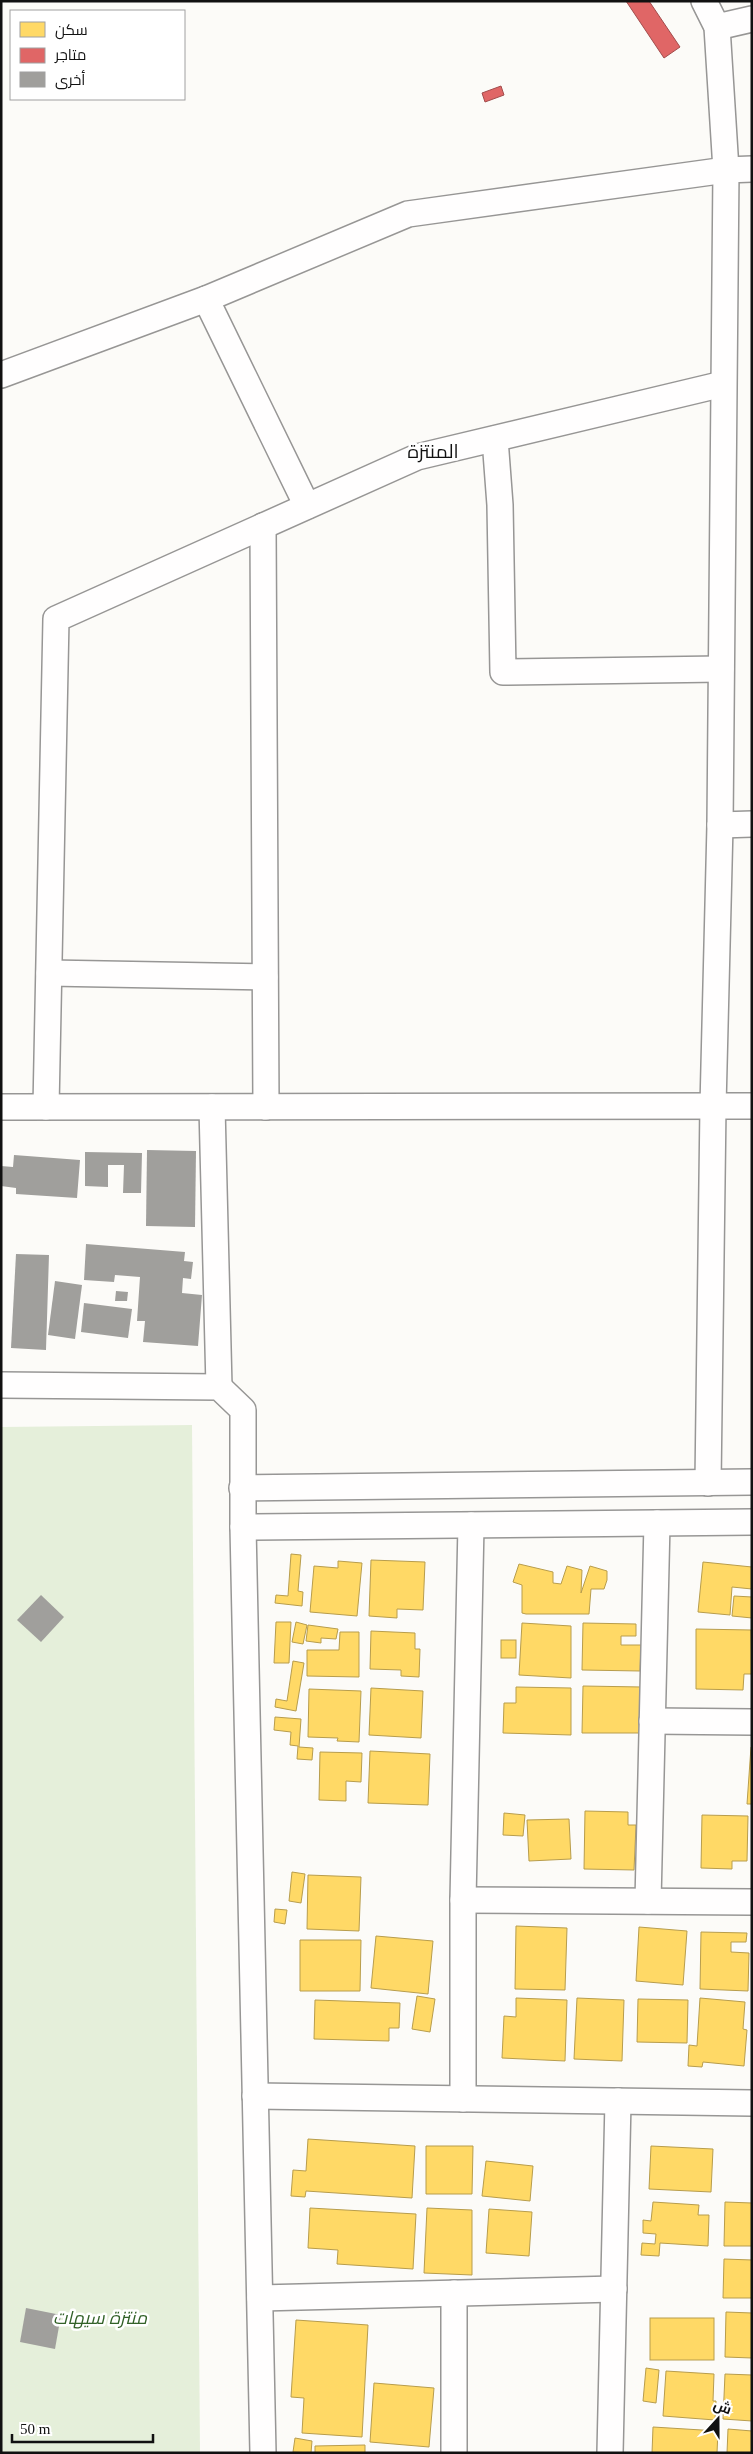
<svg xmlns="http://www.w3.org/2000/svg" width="753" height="2454" viewBox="0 0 753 2454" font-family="'Times New Roman',Cairo,serif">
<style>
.green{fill:#e5efda}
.homes{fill:#ffd966;stroke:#b89d4c}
.shops{fill:#e06666;stroke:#a24c4c}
.building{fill:#a09f9c}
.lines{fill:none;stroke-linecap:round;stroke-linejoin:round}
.minor-casing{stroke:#979695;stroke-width:28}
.minor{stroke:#fffefe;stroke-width:25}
.labels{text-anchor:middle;stroke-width:5;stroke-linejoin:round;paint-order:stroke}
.park-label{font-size:18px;font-style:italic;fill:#326128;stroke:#fff}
.neighbourhood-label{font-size:19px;fill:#111;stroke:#fff}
</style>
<rect width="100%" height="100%" fill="#fcfbf8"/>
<!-- green -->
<path class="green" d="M192 1425 200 2453H1V1427Z"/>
<!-- homes -->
<g class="homes">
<path d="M291 1554 301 1555 298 1591 303 1592 302 1606 275 1603 276 1595 288 1596Z"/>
<path d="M371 1560 425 1562 423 1610 397 1609V1618L369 1616Z"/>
<path d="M338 1561 362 1563 357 1616 310 1612 314 1566 338 1568Z"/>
<path d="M703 1562 752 1567V1589L732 1587 730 1615 698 1612Z"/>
<path d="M519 1564 553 1572V1583L561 1584 567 1566 582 1570 581 1593 590 1566 607 1571V1580L604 1589H591L589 1614H526L522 1613V1585L513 1582Z"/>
<path d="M734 1596 752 1597V1618L732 1616Z"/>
<path d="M276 1622H291L289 1663H274Z"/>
<path d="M296 1622 307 1625 303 1644 292 1642Z"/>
<path d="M522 1623 571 1626V1678L519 1675Z"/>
<path d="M583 1623 636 1624V1636H621V1645H641L640 1671 582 1670Z"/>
<path d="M308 1625 338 1629 336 1639 321 1638V1643L306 1641Z"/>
<path d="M696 1629 751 1630 752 1674H744L743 1690 696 1689Z"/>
<path d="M371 1631 415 1633V1649H420L419 1677 401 1676V1670L370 1669Z"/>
<path d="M340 1632H359V1677L307 1676V1650H339Z"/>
<rect x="501" y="1640" width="15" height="18"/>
<path d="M293 1661 304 1663 296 1711 275 1707 276 1699 287 1701Z"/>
<path d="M583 1686 642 1687 641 1733H582Z"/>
<path d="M516 1687 571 1688V1735L503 1733 504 1703H516Z"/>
<path d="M371 1688 423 1691 421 1738 369 1735Z"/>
<path d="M309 1689 361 1691 359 1742 337 1741 338 1738 308 1737Z"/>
<path d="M275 1717 301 1719 299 1747 313 1748 312 1760 297 1759 298 1746 290 1745 291 1732 274 1730Z"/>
<path d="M751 1747H752V1804H747Z"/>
<path d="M370 1751 430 1754 428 1805 368 1803Z"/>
<path d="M320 1752 362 1753 361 1782 346 1781V1801L319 1800Z"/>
<path d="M585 1811 628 1812V1825H636L634 1870 584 1869Z"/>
<path d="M504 1813 525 1815 523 1836 503 1835Z"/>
<path d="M702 1815 748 1816 747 1861H732V1869L701 1868Z"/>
<path d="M569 1819 571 1859 529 1861 527 1820Z"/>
<path d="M292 1872 305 1874 301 1903 289 1901Z"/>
<path d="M308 1875 361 1877 359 1931 307 1929Z"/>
<path d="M275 1909 287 1910 285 1924 274 1922Z"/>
<path d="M516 1926 567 1928 565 1990 515 1989Z"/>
<path d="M639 1927 687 1931 683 1985 636 1981Z"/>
<path d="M701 1932 747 1933 746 1942H731V1952L749 1953 748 1991 700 1989Z"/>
<path d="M376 1936 433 1941 428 1994 371 1988Z"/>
<path d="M300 1940H361L360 1991H300Z"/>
<path d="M417 1996 435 1999 430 2032 412 2029Z"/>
<path d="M516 1998 567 2000 565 2061 502 2058 504 2016 516 2017Z"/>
<path d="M577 1998 624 2000 622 2061 574 2059Z"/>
<path d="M700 1998 745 2002 743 2029 747 2030 744 2066 703 2062 702 2067 688 2066 689 2045 697 2046Z"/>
<path d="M638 1999 688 2000 687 2043 637 2042Z"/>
<path d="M315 2000 400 2003 399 2028H389V2041L314 2039Z"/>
<path d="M308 2139 415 2146 412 2198 306 2191 305 2197 291 2196 293 2170 306 2171Z"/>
<path d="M426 2146H473L472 2194H426Z"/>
<path d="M651 2146 713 2149 711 2192 649 2189Z"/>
<path d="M486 2161 533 2166 530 2201 482 2196Z"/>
<path d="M653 2202 699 2205 698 2215H709L708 2246 660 2243 659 2256 641 2255 642 2243 655 2244 656 2234 643 2233V2220L651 2221Z"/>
<path d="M725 2202 752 2203V2246H724Z"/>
<path d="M310 2208 416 2214 413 2269 337 2264 338 2250 308 2248Z"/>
<path d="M427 2208 472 2210V2275L424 2273Z"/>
<path d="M489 2209 532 2212 529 2256 486 2253Z"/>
<path d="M724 2259 752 2260V2298H723Z"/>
<path d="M726 2312 752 2313V2358L725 2357Z"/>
<rect x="650" y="2318" width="64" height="42"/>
<path d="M296 2320 368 2325 362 2437 302 2433 304 2398 291 2397Z"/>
<path d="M646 2368 659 2370 656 2403 643 2401Z"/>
<path d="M666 2371 714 2374 713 2401H716L715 2420 663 2416Z"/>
<path d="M725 2374 752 2375V2421L723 2419Z"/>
<path d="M374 2383 434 2388 429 2447 370 2442Z"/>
<path d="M653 2427 718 2431 717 2453H652Z"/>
<path d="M728 2429 752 2431V2453H727Z"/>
<path d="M295 2438 312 2441 311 2453 293 2452Z"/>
<path d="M365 2445V2453H315V2446Z"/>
</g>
<!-- shops -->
<g class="shops">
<path d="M626 1H649L680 47 664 58Z"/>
<path d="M501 86 504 95 485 102 482 93Z"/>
</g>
<!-- building -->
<g class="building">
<path d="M147 1150 196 1151 195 1227 146 1226Z"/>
<path d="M85 1152 142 1153 141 1193H123L124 1165H108V1187L85 1186Z"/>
<path d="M14 1155 80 1160 77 1198 16 1194V1188L1 1186V1166L13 1167Z"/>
<path d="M86 1244 185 1252 184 1261 193 1262 191 1279 183 1278 182 1293 202 1295 198 1346 143 1342 145 1321H137L140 1277 115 1275 114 1282 84 1280Z"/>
<path d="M16 1254 49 1255 46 1350 11 1348Z"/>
<path d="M55 1281 82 1285 75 1339 48 1335Z"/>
<path d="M116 1291 128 1292 127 1301H115Z"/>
<path d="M84 1303 132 1309 128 1338 81 1332Z"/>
<path d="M41 1595 64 1617 41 1642 17 1620Z"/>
<path d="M26 2308 61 2315 55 2349 20 2342Z"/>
</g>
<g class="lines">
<defs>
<g id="minor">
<path d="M704 1 717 27 726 170 720 825 713 1106 708 1483"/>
<path d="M717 27 752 19"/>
<path d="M206 299 307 506"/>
<path d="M1 375 206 299 408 214 726 170 752 169"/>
<path d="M495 439 500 505 503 672 721 669"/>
<path d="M263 526 266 1107"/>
<path d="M720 825 752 824"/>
<path d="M49 973 265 977"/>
<path d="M1 1107 752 1106"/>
<path d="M46 1107 56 619 417 457 723 384"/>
<path d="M212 1107 219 1387"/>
<path d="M1 1385 219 1387 243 1410V1527L263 2453"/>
<path d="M242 1488 752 1482"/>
<path d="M243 1527 752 1522"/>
<path d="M652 1721 752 1722"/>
<path d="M463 1900 752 1902"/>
<path d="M648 1901 657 1523"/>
<path d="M255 2096 752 2103"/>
<path d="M463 2099V1900L471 1525"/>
<path d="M260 2298 614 2289"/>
<path d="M454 2453V2293"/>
<path d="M610 2453 618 2101"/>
</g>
</defs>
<!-- minor casing -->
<use href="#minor" class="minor-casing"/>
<!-- minor -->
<use href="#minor" class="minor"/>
</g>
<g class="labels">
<!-- park labels -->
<g class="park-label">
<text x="100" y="2324">منتزة سيهات</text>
</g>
<!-- neighbourhood labels -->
<g class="neighbourhood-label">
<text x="433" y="458">المنتزة</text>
</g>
</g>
<!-- border -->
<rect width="753" height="2454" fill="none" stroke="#111111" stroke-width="5"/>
<!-- legend -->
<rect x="10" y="10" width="175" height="90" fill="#ffffff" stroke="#a0a0a0"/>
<rect x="20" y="22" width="25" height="15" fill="#ffd966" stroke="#a0a0a0"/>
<text x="55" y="35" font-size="15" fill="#111111">سكن</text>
<rect x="20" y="48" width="25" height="15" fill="#e06666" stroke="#a0a0a0"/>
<text x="55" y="60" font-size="15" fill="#111111">متاجر</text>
<rect x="20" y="72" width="25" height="15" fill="#a09f9c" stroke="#a0a0a0"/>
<text x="55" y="85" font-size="15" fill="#111111">أخرى</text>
<!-- north arrow -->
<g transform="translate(718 2419) rotate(21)" stroke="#ffffff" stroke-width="4" paint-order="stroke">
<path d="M0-4L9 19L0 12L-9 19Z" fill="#111111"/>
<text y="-8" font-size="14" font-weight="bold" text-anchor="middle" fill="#111111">ش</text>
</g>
<!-- scale -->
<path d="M12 2434v8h141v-8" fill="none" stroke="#111111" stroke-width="2.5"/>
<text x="20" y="2434" font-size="15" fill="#111111" stroke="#ffffff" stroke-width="4" paint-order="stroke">50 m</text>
</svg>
